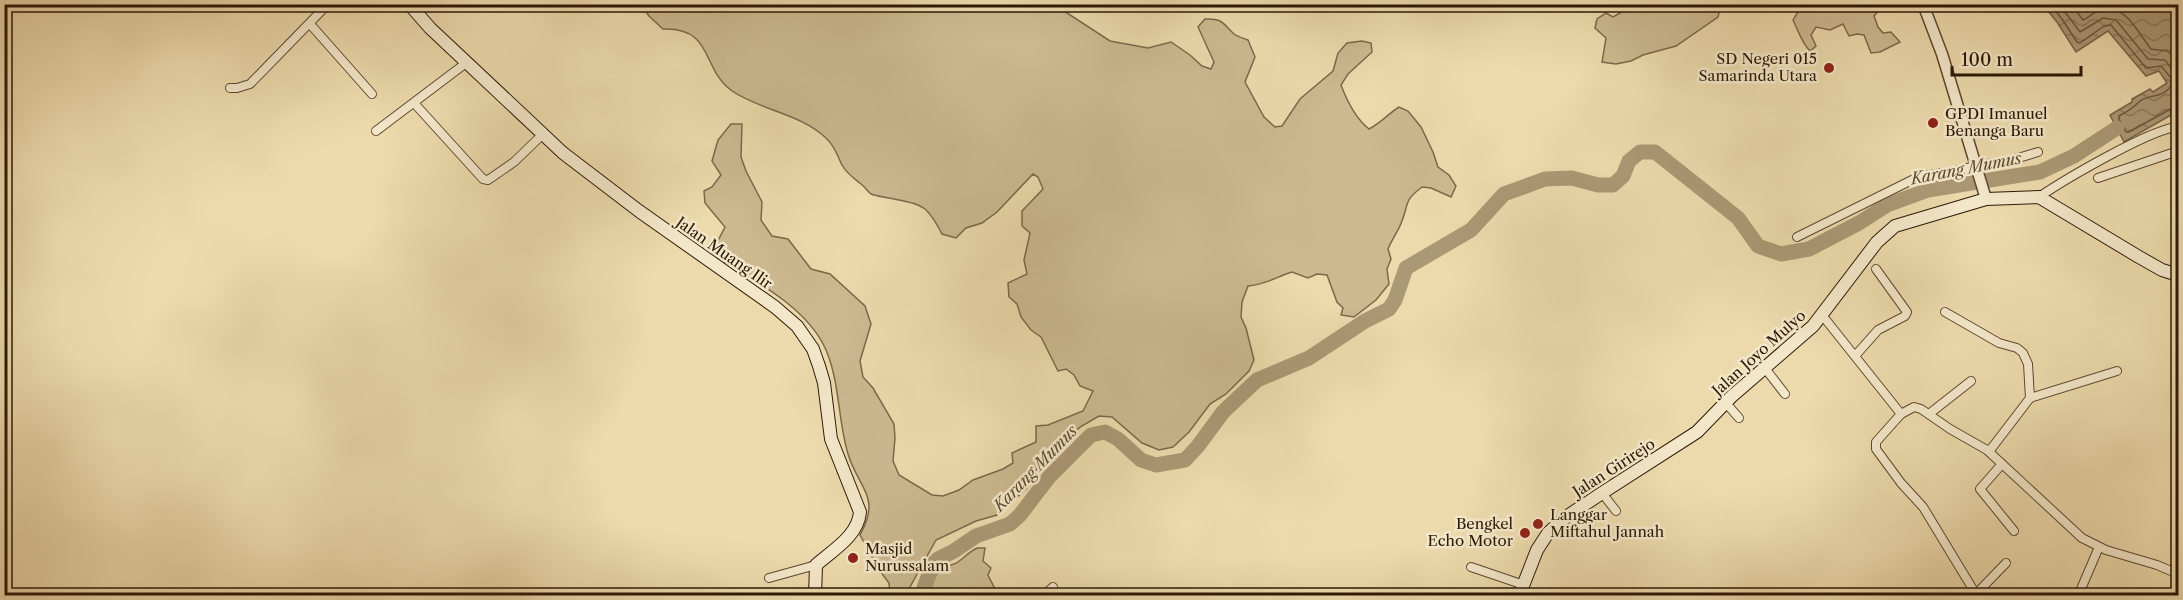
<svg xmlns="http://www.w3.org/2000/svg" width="2183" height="600" viewBox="0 0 2183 600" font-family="'Libre Caslon Text',serif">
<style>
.green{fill:#ccb990;stroke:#7c684b;stroke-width:1.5}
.water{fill:url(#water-waves);stroke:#796548;stroke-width:1.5}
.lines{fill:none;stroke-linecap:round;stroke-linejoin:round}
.shore{stroke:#6c583d;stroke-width:1.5}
.river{stroke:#ab9874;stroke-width:15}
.minor-casing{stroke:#5d4830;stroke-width:10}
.tertiary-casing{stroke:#5d4830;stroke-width:13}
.secondary-casing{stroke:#2d1806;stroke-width:14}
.minor{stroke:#f3e7c9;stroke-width:8}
.tertiary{stroke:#f3e7c9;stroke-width:10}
.secondary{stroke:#f3e7c9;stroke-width:12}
.poi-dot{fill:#8f2418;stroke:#f3e7c9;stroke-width:2}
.labels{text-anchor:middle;stroke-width:5;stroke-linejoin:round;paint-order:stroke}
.poi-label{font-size:15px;fill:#2d1806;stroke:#f3e7c9;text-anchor:start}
.street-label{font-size:15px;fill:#2d1806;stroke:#f3e7c9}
.water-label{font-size:16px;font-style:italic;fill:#5f4b32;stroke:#f3e7c9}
</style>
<defs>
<pattern id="water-waves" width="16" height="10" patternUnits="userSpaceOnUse" patternTransform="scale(1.5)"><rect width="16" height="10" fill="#ab9874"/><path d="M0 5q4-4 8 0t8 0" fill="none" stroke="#8c7b5d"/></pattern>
</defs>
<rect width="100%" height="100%" fill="#ecdaac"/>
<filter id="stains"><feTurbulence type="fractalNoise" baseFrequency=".00333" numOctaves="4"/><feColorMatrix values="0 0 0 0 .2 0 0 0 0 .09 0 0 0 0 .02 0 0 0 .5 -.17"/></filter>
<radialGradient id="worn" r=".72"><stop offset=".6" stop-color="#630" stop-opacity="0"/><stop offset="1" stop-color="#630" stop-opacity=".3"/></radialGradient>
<!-- green -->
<g class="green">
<path d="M641 5H1055L1110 41 1148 48 1171 42 1190 55 1202 66 1211 69 1214 62 1198 27 1205 19C1223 18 1223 24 1234 34 1238 37 1243 38 1248 40L1255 57 1245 82 1264 117 1275 127 1282 126 1300 99 1333 71 1338 53 1347 43 1362 41 1371 43 1372 52 1348 74 1341 85C1347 101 1355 118 1369 129 1381 123 1388 114 1399 107L1408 111 1421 127 1433 152 1438 167 1449 175 1456 186 1451 197 1431 188 1422 187C1404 201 1409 202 1402 221 1399 230 1392 239 1388 249L1391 259 1387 269 1389 284 1376 300 1354 317 1341 315 1343 308 1337 302 1327 275 1317 274 1308 278 1292 272C1276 277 1265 285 1248 286L1242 302 1241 317 1246 328 1254 360 1249 371 1226 394 1210 404 1189 432 1173 447 1159 450 1142 443 1112 417 1099 416 1080 427 1057 451 1043 462 1033 474 1027 488 997 515 976 521 936 540 910 587 908 595H890L889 583 880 571 860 535C882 496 858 488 848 454 838 421 840 383 826 350 807 306 750 278 711 254L725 227 705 203 704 191 712 187 721 175 712 161 718 140 731 124H742L741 157 746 171 762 202 761 220 772 236 788 239 811 269 830 274 865 306 871 324 860 361 863 377 873 388 894 424 895 438 893 461 899 475 932 495 943 496 959 490 973 480 1003 469 1013 463 1012 453 1036 442V426L1048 425 1083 411 1093 391 1080 386 1074 375 1066 369 1058 371 1041 337 1031 330 1021 317 1017 304 1009 297 1008 283 1027 274 1024 260 1030 233 1022 226V211L1043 189 1038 177 1033 174 997 212 982 223 966 228 956 238 942 234C926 203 922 205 889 198 884 197 876 196 871 194 868 192 865 187 861 184 854 178 847 174 842 165 837 155 835 146 826 138 799 113 762 111 732 91 701 69 714 27 663 29L649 16Z"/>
<path d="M1721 5 1718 17 1676 46 1643 55 1631 61 1616 64 1602 62 1606 38 1595 28 1597 19 1606 13 1613 17 1620 13 1614 5Z"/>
<path d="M1795 5H1890L1879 10 1874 16 1878 27 1883 33 1891 32 1900 42 1880 52 1871 53 1864 35 1857 34 1849 36 1843 24 1830 30 1816 27 1811 35 1816 46 1810 51C1801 42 1799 32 1793 20L1798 12Z"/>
<path d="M977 548H985L983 561 991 568 988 575 994 587 1002 595H930C931 585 935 572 945 567 949 565 954 565 958 562 965 557 969 552 977 548Z"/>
</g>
<!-- water -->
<path class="water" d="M2043 5H2178V111L2124 142 2110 115 2132 102V99L2150 89 2153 92 2167 83 2159 71 2146 76 2108 31 2076 52 2057 22Z"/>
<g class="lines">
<!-- shore -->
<g class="shore">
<path d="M2050 4 2062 19 2077 42 2080 43 2104 26 2111 25 2146 68 2161 66 2172 79V84C2163 100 2149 93 2139 102 2133 108 2127 112 2119 116V119L2126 132H2129L2174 107H2178"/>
<path d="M2059 4 2080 32 2103 18 2116 20 2148 59 2165 60 2178 77"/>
<path d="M2071 4 2083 20C2089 17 2094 12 2100 10 2124 1 2139 34 2151 49L2167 51 2178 60"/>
</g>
<!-- river -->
<path class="river" d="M921 596 933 564 938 559 954 551 976 536 1010 524 1020 515 1049 477 1091 435 1105 432 1118 439 1141 460 1156 465 1185 460 1198 446 1223 412 1257 380 1309 358 1365 321 1389 309 1395 300 1406 268 1471 230 1504 194 1545 179 1572 178 1598 185H1613L1623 176 1629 161 1640 152H1655L1738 218 1758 246 1781 254 1809 249 1859 223 1887 205 1928 190 2040 172 2074 156 2117 128"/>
<defs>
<g id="minor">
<path d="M310 24 372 94"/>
<path d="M230 88H237L250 84 328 4"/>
<path d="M414 103 483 179 488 180 514 162 543 134"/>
<path d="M376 131 466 63"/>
<path d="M2098 178 2178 151"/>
<path d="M2039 197C2064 180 2152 128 2178 127"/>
<path d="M1797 237 1918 177 1961 170 1977 165 2005 162 2038 152"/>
<path d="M1822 315 1901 414 1914 407 1921 409 1950 429 1987 450 1991 449 2030 398 2028 364 2023 353 2017 348 1999 343 1945 312"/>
<path d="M1855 356 1878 330 1905 316 1907 312 1876 269"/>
<path d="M1764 367 1785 394"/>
<path d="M2030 398 2117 371"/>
<path d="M1725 402 1739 418"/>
<path d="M1901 414 1876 442V449L1901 483 1923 507 1977 596"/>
<path d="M1929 414 1971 381"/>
<path d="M1987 450 2082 538 2106 550 2157 565 2178 574"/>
<path d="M2002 464 1980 489 2014 531"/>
<path d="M1602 493 1616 511"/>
<path d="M1471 567 1524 585"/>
<path d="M769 578 816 565"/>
<path d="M1976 594 2006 563"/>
<path d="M1498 595 1502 596"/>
<path d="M1043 596 1053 587"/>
<path d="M2078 596 2099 547"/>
</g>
<path id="tertiary" d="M1923 4 1942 54 1986 199"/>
<g id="secondary">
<path d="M409 4 430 28 563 153 639 211 775 307 797 326 813 349 819 366 824 383 831 439 860 512C858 536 833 550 816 565L815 596"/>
<path d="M1519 596 1537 550 1548 533 1566 517 1602 493 1697 432 1731 397 1813 326 1877 242 1895 226 1986 199 2039 197 2139 257 2162 270 2178 275"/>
</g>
</defs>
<!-- minor casing -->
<use href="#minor" class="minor-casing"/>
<!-- tertiary casing -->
<use href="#tertiary" class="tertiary-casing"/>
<!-- secondary casing -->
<use href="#secondary" class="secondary-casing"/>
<!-- minor -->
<use href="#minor" class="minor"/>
<!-- tertiary -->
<use href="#tertiary" class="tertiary"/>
<!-- secondary -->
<use href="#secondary" class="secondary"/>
</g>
<!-- markers -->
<g class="poi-dot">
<circle cx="1829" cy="68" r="6"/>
<circle cx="1933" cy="123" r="6"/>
<circle cx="1538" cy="524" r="6"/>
<circle cx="1525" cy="533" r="6"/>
<circle cx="853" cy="558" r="6"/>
</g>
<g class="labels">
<!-- poi labels -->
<g class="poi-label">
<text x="1817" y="64" text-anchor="end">SD Negeri 015<tspan x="1817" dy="17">Samarinda Utara</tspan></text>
<text x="1945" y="119">GPDI Imanuel<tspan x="1945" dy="17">Benanga Baru</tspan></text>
<text x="1550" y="520">Langgar<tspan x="1550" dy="17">Miftahul Jannah</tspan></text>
<text x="1513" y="529" text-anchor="end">Bengkel<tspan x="1513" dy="17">Echo Motor</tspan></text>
<text x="865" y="554">Masjid<tspan x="865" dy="17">Nurussalam</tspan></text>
</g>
<!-- street labels -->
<g class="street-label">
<text transform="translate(724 253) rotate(35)" y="5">Jalan Muang Ilir</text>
<text transform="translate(1759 353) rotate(-42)" y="5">Jalan Joyo Mulyo</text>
<text transform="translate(1614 468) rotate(-33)" y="5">Jalan Girirejo</text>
</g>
<!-- water labels -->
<g class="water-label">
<text transform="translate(1966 168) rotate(-11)" y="6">Karang Mumus</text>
<text transform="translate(1035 468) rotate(-46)" y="6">Karang Mumus</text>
</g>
</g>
<!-- margin -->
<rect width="2183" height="600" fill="none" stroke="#ecdaac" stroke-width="24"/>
<rect x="6" y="6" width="2171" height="588" fill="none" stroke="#2d1806" stroke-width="3"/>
<rect x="12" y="12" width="2159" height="576" fill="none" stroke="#2d1806" stroke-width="1.5"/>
<!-- scale -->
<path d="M1952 66v9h129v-9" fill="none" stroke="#2d1806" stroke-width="3"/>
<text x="1961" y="66" font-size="18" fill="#2d1806" stroke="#f3e7c9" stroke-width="4.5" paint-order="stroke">100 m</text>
<rect width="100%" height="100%" filter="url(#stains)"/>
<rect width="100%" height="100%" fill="url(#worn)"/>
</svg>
